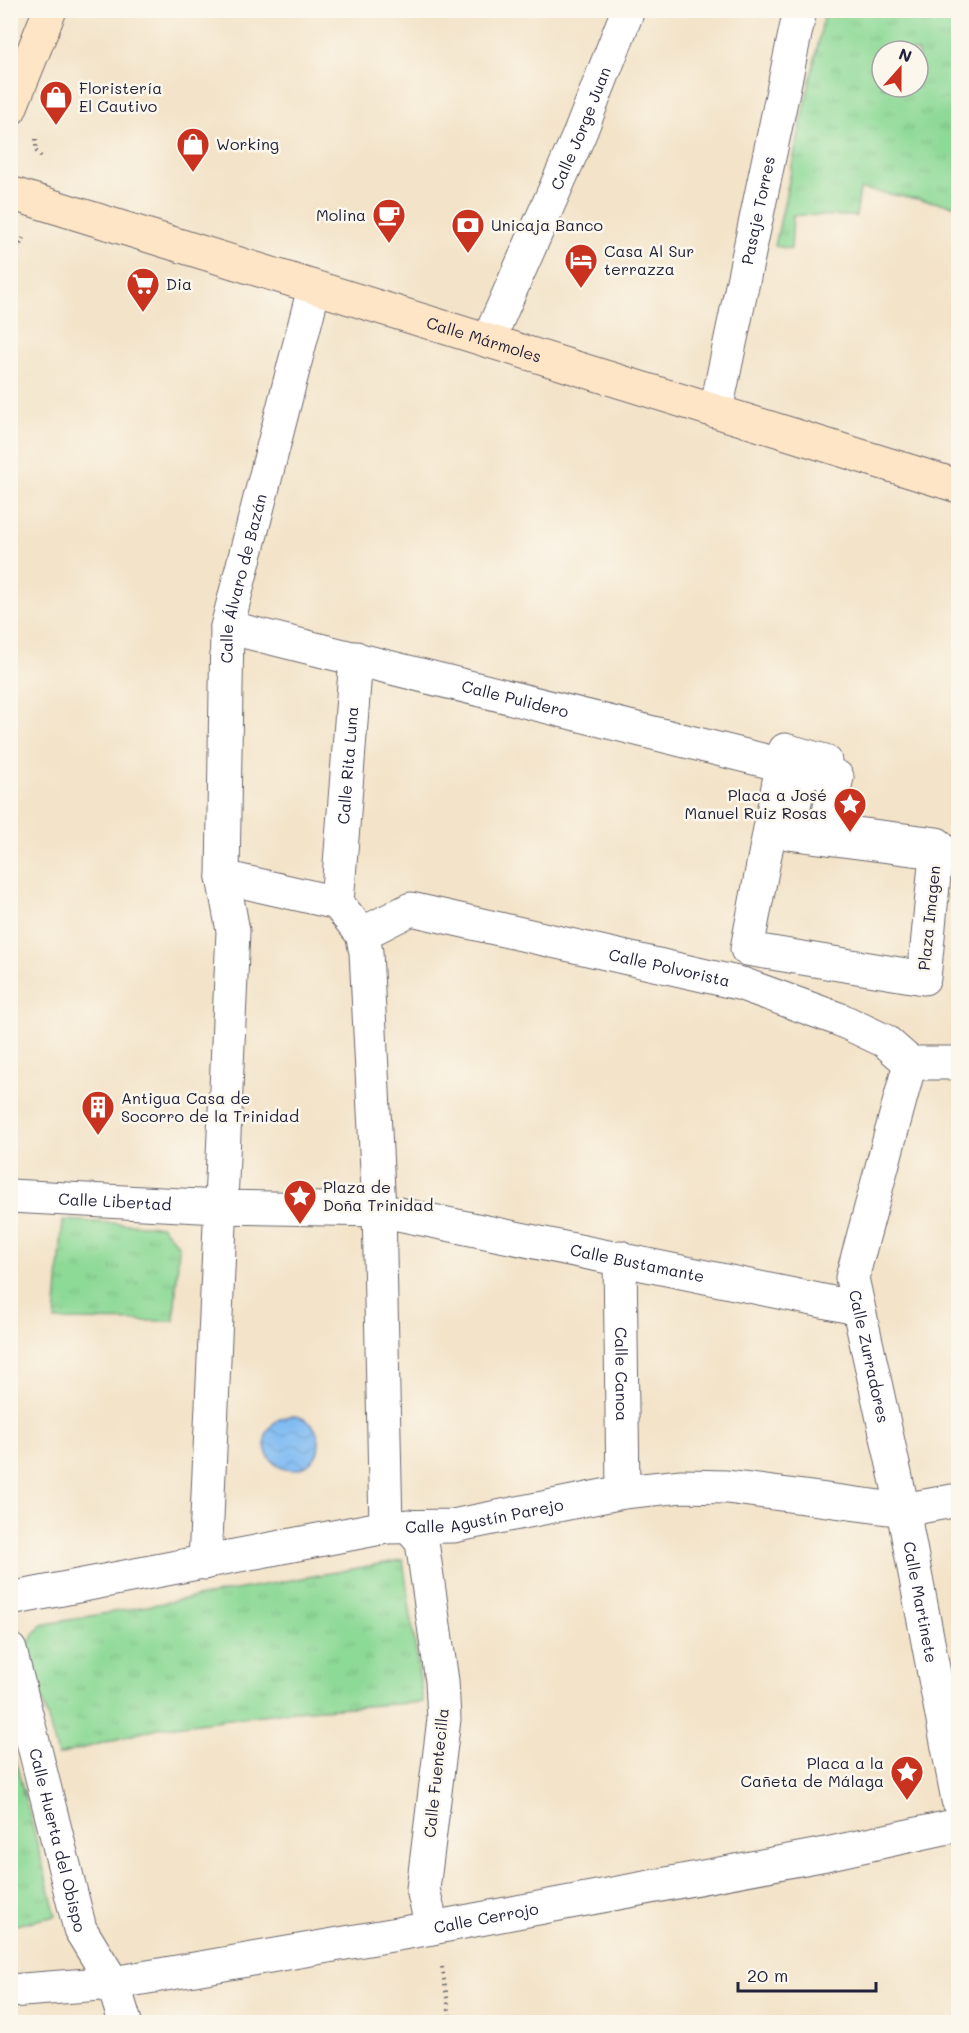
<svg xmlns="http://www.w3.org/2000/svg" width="969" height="2033" viewBox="0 0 969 2033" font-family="Mali,sans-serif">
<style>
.grass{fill:url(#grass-tufts);stroke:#587e68;stroke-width:1.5;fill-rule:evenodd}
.water{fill:url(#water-waves);stroke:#526f97;stroke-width:1.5}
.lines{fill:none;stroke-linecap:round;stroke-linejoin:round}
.street-casing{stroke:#6b666c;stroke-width:35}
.secondary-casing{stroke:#6b666c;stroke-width:35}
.path{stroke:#6b666c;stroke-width:4;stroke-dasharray:1.5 4.5;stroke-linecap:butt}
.street{stroke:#fff;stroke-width:33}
.secondary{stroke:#fee5c5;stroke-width:33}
.labels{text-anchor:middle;stroke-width:5;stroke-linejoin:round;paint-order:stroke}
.poi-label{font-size:16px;fill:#22223b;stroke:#fbf7ec;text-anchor:start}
.street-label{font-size:16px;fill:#22223b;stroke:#fbf7ec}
</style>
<defs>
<pattern id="grass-tufts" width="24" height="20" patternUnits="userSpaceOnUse" patternTransform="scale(1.5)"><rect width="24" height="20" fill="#8dd996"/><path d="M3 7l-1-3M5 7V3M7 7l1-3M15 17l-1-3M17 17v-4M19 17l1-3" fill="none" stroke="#79ba82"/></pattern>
<pattern id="water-waves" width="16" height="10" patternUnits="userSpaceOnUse" patternTransform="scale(1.5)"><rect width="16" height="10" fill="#81bcf3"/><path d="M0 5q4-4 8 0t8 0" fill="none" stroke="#6fa1d1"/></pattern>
</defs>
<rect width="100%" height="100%" fill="#fbf7ec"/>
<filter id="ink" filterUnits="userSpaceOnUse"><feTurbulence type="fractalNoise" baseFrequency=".0167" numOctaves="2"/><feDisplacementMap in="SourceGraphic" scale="12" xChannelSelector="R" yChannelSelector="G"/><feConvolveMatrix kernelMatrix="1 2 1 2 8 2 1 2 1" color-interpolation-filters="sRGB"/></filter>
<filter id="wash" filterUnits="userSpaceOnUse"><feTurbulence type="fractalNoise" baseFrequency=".008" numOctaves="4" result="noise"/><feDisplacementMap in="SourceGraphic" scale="24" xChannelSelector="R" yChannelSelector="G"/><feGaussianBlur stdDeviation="1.35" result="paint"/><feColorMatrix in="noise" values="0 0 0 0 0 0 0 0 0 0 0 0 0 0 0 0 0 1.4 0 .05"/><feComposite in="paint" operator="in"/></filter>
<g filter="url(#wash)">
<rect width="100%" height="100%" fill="#f3e3c8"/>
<!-- grass -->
<g class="grass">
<path d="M825 11H958V206L860 189 856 216 793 215 791 249 775 246ZM882 51H918V87H882Z"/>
<path d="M63 1220 161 1226 179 1246 174 1321 55 1320Z"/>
<path d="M403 1560 423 1702 293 1711 158 1728 58 1755 27 1645 41 1625Z"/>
<path d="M10 1740 56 1916 11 1926H10Z"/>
</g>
<!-- water -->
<circle class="water" cx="292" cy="1443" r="27"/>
</g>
<g filter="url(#ink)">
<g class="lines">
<defs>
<g id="street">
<path id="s1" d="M488 341 580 133 628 10"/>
<path id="s2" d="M716 410 800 10"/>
<path id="s3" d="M227 627 802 770 788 833 958 855"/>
<path d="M785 750 825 761 823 773 837 777 825 830 937 844 924 978 747 949Z"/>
<path d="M223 877 337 903 362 934 366 952 379 1210 386 1527"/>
<path id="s4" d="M337 903 356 658"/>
<path id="s5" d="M362 934 411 909 742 984 841 1020 885 1041 910 1063"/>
<path id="s6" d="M910 1063 852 1278 903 1510 958 1800"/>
<path d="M910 1063H958"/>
<path id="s7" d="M10 1196 219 1207 379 1210 857 1308"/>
<path id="s8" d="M620 1257 623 1492"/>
<path d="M408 1526 422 1542 442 1681 444 1719 423 1889 432 1928"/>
<path id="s9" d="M205 1563 233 931 223 877 227 627 314 288"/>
<path id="s10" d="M10 1599 386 1527 453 1526 623 1492 682 1486 727 1487 903 1510 958 1500"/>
<path id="s11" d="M10 1650 80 1929 113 1983 125 2022"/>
<path id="s12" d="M10 1991 113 1983 432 1928 826 1854 958 1825"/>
</g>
<g id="secondary">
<path d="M10 109 50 10"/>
<path id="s13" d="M10 193 958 486"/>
</g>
</defs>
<!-- street casing -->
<use href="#street" class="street-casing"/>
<!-- secondary casing -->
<use href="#secondary" class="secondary-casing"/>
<!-- path -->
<g class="path">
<path d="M36 139V151L43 159"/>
<path d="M10 248 18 251"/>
<path d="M10 266 23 238"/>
<path d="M442 1967 451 2022"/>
</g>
<!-- street -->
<use href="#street" class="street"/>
<!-- secondary -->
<use href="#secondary" class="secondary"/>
</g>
</g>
<!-- icons -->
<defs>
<symbol id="shop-pin" viewBox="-11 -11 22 30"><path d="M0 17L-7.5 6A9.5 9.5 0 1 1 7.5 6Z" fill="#c8321e" stroke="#fbf7ec"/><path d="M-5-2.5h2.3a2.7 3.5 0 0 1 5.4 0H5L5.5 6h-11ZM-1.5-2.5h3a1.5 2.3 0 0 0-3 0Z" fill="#fff"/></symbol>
<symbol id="cafe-pin" viewBox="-11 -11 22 30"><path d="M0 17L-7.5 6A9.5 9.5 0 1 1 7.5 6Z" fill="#c8321e" stroke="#fbf7ec"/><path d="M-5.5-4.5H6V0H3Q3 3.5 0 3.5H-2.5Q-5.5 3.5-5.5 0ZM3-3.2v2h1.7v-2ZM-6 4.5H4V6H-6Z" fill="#fff"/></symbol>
<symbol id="bank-pin" viewBox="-11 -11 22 30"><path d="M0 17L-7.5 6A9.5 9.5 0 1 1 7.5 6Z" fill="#c8321e" stroke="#fbf7ec"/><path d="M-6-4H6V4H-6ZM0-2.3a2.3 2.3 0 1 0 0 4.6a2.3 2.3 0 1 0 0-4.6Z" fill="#fff"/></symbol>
<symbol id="hotel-pin" viewBox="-11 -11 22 30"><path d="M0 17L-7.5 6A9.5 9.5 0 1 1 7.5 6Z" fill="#c8321e" stroke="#fbf7ec"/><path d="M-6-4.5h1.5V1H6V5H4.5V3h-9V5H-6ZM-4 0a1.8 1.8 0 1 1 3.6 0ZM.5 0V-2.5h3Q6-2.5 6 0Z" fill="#fff"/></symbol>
<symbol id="supermarket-pin" viewBox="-11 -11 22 30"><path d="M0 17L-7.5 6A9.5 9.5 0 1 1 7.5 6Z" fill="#c8321e" stroke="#fbf7ec"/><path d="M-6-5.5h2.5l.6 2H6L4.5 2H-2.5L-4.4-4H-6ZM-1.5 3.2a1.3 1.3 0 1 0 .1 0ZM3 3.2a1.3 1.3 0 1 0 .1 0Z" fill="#fff"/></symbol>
<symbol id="sight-pin" viewBox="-11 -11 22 30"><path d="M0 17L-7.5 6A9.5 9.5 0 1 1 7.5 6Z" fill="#c8321e" stroke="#fbf7ec"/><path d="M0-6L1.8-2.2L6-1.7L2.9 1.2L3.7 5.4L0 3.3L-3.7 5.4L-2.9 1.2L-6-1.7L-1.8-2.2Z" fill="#fff"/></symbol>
<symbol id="building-pin" viewBox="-11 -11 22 30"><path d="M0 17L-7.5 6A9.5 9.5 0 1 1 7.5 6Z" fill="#c8321e" stroke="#fbf7ec"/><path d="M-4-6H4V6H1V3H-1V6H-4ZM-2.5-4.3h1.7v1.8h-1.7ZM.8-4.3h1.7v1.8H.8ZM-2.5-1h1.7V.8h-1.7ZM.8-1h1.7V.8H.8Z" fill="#fff"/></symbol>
</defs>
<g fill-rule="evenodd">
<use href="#shop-pin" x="37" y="78" width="38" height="52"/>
<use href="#shop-pin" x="174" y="125" width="38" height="52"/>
<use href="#cafe-pin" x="370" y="196" width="38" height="52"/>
<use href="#bank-pin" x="449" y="206" width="38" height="52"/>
<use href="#hotel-pin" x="562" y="241" width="38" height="52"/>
<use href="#supermarket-pin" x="124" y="265" width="38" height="52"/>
<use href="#sight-pin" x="831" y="785" width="38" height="52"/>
<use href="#building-pin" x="79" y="1088" width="38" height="52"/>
<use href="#sight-pin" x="281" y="1177" width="38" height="52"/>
<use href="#sight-pin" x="888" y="1753" width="38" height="52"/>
</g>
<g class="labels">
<!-- poi labels -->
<g class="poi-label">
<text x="79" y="94">Floristería<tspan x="79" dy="18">El Cautivo</tspan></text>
<text x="216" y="150">Working</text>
<text x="366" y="221" text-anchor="end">Molina</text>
<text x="491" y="231">Unicaja Banco</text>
<text x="604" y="257">Casa Al Sur<tspan x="604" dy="18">terrazza</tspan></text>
<text x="166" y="290">Dia</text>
<text x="827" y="801" text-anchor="end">Placa a José<tspan x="827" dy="18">Manuel Ruiz Rosas</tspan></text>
<text x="121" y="1104">Antigua Casa de<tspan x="121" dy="18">Socorro de la Trinidad</tspan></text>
<text x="323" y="1193">Plaza de<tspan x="323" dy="18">Doña Trinidad</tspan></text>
<text x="884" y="1769" text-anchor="end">Placa a la<tspan x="884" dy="18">Cañeta de Málaga</tspan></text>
</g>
<!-- street labels -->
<g class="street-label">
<text dy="6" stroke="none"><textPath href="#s1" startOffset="232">Calle Jorge Juan</textPath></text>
<text dy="6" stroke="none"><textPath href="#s2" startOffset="204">Pasaje Torres</textPath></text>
<text dy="6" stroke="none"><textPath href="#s13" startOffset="496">Calle Mármoles</textPath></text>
<text dy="6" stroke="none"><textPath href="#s9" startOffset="988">Calle Álvaro de Bazán</textPath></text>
<text dy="6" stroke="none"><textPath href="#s3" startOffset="297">Calle Pulidero</textPath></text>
<text dy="6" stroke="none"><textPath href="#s4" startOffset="138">Calle Rita Luna</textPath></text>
<text transform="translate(929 918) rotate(-84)" y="6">Plaza Imagen</text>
<text dy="6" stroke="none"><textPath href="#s5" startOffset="320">Calle Polvorista</textPath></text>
<text dy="6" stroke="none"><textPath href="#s7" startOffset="105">Calle Libertad</textPath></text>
<text dy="6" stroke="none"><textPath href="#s7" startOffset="633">Calle Bustamante</textPath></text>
<text dy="6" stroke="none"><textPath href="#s6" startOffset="303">Calle Zurradores</textPath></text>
<text dy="6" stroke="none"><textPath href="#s8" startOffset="117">Calle Canoa</textPath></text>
<text dy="6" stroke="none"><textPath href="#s10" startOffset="482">Calle Agustín Parejo</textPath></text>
<text dy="6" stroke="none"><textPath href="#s6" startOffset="554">Calle Martinete</textPath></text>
<text transform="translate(436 1773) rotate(-84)" y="6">Calle Fuentecilla</text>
<text dy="6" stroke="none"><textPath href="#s11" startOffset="196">Calle Huerta del Obispo</textPath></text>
<text dy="6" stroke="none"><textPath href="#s12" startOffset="482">Calle Cerrojo</textPath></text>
</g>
</g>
<!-- margin -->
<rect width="969" height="2033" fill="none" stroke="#fbf7ec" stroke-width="36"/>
<!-- north arrow -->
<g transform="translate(900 69) rotate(21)"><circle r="28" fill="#fbf7ec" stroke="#a4a2a5" stroke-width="1.5"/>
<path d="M0-4.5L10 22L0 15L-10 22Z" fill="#c8321e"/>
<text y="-9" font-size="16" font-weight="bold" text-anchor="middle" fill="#22223b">N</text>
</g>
<!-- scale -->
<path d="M738 1982v9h138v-9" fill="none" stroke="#22223b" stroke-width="3"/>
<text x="747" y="1982" font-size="18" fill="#22223b" stroke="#fbf7ec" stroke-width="4.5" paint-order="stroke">20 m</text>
</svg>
